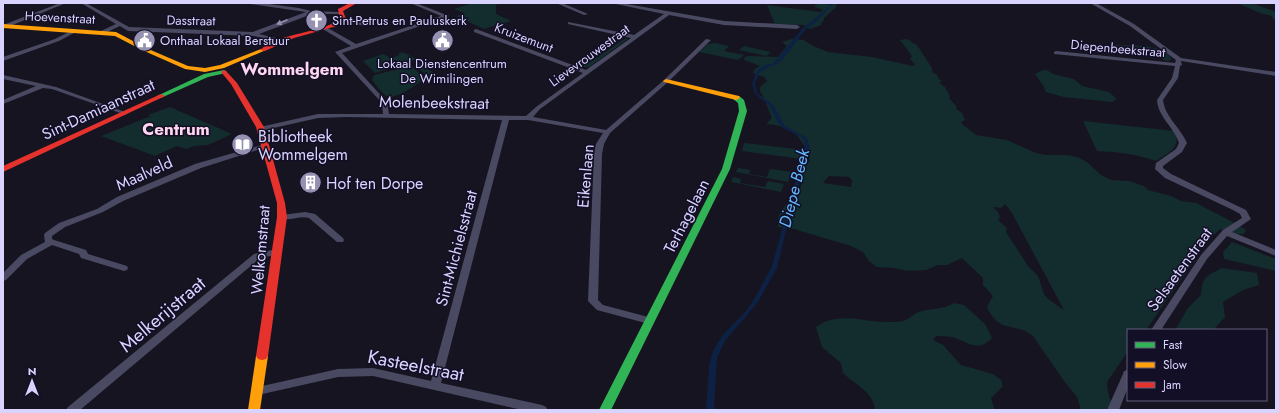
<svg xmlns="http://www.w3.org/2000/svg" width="1279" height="413" viewBox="0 0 1279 413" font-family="Jost,sans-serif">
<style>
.green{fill:#132c2d;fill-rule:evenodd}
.water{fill:#0d2144}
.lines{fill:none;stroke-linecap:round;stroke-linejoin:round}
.street{fill:#4a4962;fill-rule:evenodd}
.fast{fill:#30b455;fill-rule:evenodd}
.slow{fill:#ff9f0a;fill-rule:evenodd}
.jam{fill:#e5322d;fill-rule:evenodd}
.oneway{fill:#928eb0}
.labels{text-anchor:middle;stroke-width:3;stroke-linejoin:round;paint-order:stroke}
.far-street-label{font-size:13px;fill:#d9d4ff;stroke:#130f26}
.far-poi-label{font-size:13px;fill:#d9d4ff;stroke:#130f26;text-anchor:start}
.street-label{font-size:16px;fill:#d9d4ff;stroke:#130f26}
.poi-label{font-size:16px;fill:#d9d4ff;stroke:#130f26;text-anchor:start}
.far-district-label{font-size:17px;font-weight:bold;fill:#ffd6f0;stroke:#130f26}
.neighbourhood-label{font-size:17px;font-weight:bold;fill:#ffd6f0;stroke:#130f26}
.water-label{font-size:17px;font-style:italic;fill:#62b6ff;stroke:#130f26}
.near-street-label{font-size:19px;fill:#d9d4ff;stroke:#130f26}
</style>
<rect width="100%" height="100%" fill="#161421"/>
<!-- green -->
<g class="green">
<path d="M472 3H503L496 5V14L511 21 484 29 456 16 464 13 454 9Z"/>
<path d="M820 3 831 5 837 3 836 4V7L824 18V20L821 23V25L810 29 804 25 775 24 767 5 821 12 823 10 815 7 814 6Z"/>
<path d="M1236 3 1254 4 1276 12V20L1273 19 1272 16 1263 14Z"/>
<path d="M626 38 628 39 589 67H577L589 63Z"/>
<path d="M792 39 804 40 811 45 828 52 872 57 913 66 915 64 910 59 912 56 900 40 906 39 911 41V42L917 45 932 68V72L937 75 939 79 942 81 939 83 945 87 950 96 949 98 957 107 956 109 962 113 965 120 961 122 962 124 976 135 1007 140 1036 153 1046 155H1068L1077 157 1087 162 1101 175 1111 180 1129 181 1144 186 1148 190 1171 196 1181 201 1196 203 1231 221 1246 230 1244 234H1235L1220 229 1215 234H1203L1196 258 1146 330H1128V351L1107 382 1108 393 1112 404 1108 410H1081L1077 397 1064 381 1033 336C1014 321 1000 335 987 307L993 296 983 285V278L962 258 947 265H938L926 270 908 271 894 268 877 267 869 261 863 252 851 246 794 229 778 227C776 211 785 206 795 196L798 195 802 182 793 177C797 164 806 170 809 161 812 155 799 137 794 132 787 126 776 125 767 124V123L772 118 763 96 760 91V87L767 81 764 77 753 73 755 69 760 66 744 60 745 57 749 56 778 57 787 46 782 42ZM829 176 849 177 852 180 851 187 823 183ZM1005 204 1012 213 1064 310 1048 299 1044 294 1038 276 1028 266 1006 232 1007 228 998 220 1000 217 998 212 993 207 1001 208Z"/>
<path d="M715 43 729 46 724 51 744 55 738 60 699 52 708 44Z"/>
<path d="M1112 45C1129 46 1161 43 1171 58L1169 61 1163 60 1162 55 1155 51 1150 54 1139 52 1143 54C1131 55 1116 57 1108 46Z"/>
<path d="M744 46 771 52 766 56 739 50Z"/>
<path d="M402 52 417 59 375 73 363 61 383 54 391 58 400 55 398 54Z"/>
<path d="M427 60 433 63 423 67 437 74 428 77 415 65Z"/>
<path d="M411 66 425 78C417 84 397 100 387 96 381 93 376 85 372 80L374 75Z"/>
<path d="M1043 70H1047L1053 74 1074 79 1082 86 1109 92 1117 99 1112 102 1064 97 1046 92 1043 85 1035 74Z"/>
<path d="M170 107 232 134 208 145 194 146 186 149 177 146 155 156 101 136 151 116 148 115Z"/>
<path d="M1083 121 1175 131C1181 149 1169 152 1156 161 1136 154 1118 152 1097 151Z"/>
<path d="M744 143 804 150 801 159 742 151Z"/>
<path d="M738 168 750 170 749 174 767 177 770 169 792 172 788 182 736 172Z"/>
<path d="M733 177 741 179 740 183 765 187 768 181 784 184 781 192 731 182Z"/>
<path d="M1232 242 1276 259V271L1224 259 1223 252Z"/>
<path d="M1222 268 1257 273 1259 285 1243 290 1223 302 1225 317 1213 330H1175L1188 308 1201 295C1202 277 1206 276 1222 268Z"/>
<path d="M954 303 964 305 985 324 992 338C977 353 969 342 952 337 947 336 942 336 936 336L933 340 943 345 961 365 993 374 1001 380 1003 386 991 398 994 408 993 410H875C874 392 854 384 843 373L841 363 822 347 816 327C839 310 865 323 890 322 894 322 899 322 903 321 910 319 915 312 922 311 934 308 942 310 954 303Z"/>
</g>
<!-- water -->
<path class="water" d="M831 3H834L815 23 806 29 783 59 775 65 770 66 759 73 755 83 757 93 773 105 785 126 807 138 810 147 786 230 777 268 758 302 725 341 717 358 714 410H706L709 366 713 351 722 336 746 311 756 296 772 266 805 146 804 141 801 137 783 128 779 124 769 105 755 94 752 84 756 72 765 65 772 64 779 57 802 29 829 7Z"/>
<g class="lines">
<!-- street -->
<g class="street">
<path d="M60 3H66L3 29V25Z"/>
<path d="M81 3H86L129 27 253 32 306 12 250 4 248 3H262L299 8 311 11 340 12 342 13 340 14H312L259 34 285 40 286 41 283 43 254 36 128 31 120 26 103 34 101 33V31L116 24Z"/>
<path d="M410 3H416L449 16 342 53 387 102 389 114 526 116 536 107 583 73 474 32V30L476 29 586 70 631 38 568 24V22L634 35 664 14 611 3H621L724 21 797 25 800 27 797 29 724 25 669 15 540 109 533 117 606 130 664 80 706 39 711 40 668 82 610 133 604 144 602 154 598 300 603 305 652 318 654 320 652 322 649 324 597 310 588 301 594 154 596 144 603 133 528 120H509L441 383 542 405 546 407 548 410H522L373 376 338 377 258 395 254 394 253 391 254 388 258 387 338 369 373 368 431 381 502 120 347 117 318 118 260 131 257 129 260 127 318 114H383L382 103 335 52 351 46 321 28 326 27 356 44 441 16Z"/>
<path d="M556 3H562L588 14 584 15Z"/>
<path d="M1090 3H1096L1134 24 1181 58 1276 72V76L1181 61 1182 65 1180 66 1178 78 1163 100C1165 117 1180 127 1187 143L1182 152 1163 166V168L1171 174 1246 210 1251 219 1232 232 1276 250V256L1227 236 1207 259 1161 330H1151L1201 255 1223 230 1242 218 1240 214 1233 210 1165 178 1155 169 1156 163 1176 149 1179 143C1174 127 1158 117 1157 100L1172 78 1175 66 1054 54V52L1056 51 1175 63 1176 60 1130 26Z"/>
<path d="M343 17 366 23 367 24 364 26 341 20 340 19Z"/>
<path d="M71 31 76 32 59 41 3 61V57L55 39Z"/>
<path d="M3 75 56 87 128 113 125 115 123 114 52 89 43 88 3 104V100L36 86 3 79Z"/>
<path d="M265 144 269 146 267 147 201 168 123 201 103 212 65 227 52 236V239L54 240 86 250 88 254 127 266 128 268 127 270 124 271 81 258 79 254 52 245 27 259 6 280 3 281V273L21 255 45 242 44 235 45 233 59 223 97 209 117 197 195 164Z"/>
<path d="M305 212 315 214 343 238 344 240 343 242H337L309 218C300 215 286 223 278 217L282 215Z"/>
<path d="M277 249 280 250 281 252 280 254 260 258 80 410H66L68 407 254 254Z"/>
<path d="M1128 370V387L1119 410H1107L1123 374 1124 371Z"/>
</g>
<!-- fast -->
<g class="fast">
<path d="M224 70 227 72 226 73 208 77 163 97 161 98 157 96 204 74Z"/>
<path d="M733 96H739L744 100 747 111 730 169 611 410H599L722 169 739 111 738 103 732 98Z"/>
</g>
<!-- slow -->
<g class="slow">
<path d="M3 24 116 32 146 48 188 66 205 68 220 65 261 49 266 50 224 68 205 72 185 69 142 50 115 36 3 28Z"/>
<path d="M666 79 739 96 740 98 736 100 664 82 663 81Z"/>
<path d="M262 352 266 353 268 356 260 410H248L256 356 258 353Z"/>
</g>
<!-- jam -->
<g class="jam">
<path d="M350 3H357L343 11 346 19 337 26 294 38 265 51 260 50C281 32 319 34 340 19L338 9Z"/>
<path d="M224 70 226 71 237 83 264 127 285 203 287 217 268 356 266 359 262 360 258 359 256 356 277 217V203L256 127 231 84 221 72Z"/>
<path d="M161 94 165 96 163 97 3 172V166Z"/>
</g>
</g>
<!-- one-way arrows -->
<defs><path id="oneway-solid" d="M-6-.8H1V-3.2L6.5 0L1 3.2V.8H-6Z"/></defs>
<use class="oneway" href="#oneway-solid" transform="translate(282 22) rotate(157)"/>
<!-- icons -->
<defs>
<symbol id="church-disc" viewBox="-11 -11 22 22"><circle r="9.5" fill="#9591b1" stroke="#130f26"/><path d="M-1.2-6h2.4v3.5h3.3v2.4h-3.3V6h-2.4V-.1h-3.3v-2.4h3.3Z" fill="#fff"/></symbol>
<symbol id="civic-disc" viewBox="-11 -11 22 22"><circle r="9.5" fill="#9591b1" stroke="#130f26"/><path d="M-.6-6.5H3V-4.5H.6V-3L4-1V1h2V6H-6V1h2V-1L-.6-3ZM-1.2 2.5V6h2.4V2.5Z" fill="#fff"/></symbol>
<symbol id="library-disc" viewBox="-11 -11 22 22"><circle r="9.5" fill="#9591b1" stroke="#130f26"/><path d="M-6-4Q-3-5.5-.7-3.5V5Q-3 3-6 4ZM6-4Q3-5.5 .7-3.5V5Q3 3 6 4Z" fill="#fff"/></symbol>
<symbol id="building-disc" viewBox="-11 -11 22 22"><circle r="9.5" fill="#9591b1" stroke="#130f26"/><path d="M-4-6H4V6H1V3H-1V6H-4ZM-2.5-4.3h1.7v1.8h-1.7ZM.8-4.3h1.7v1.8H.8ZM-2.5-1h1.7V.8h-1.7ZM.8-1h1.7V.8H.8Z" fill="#fff"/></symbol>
</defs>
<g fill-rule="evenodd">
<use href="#church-disc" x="304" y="8" width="25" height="25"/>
<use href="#civic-disc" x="132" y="28" width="25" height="25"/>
<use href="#civic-disc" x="430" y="28" width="25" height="25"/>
<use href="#library-disc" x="230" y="132" width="25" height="25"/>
<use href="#building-disc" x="298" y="170" width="25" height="25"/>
</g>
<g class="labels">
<!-- far-street labels -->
<g class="far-street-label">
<text transform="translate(60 17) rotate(3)" y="5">Hoevenstraat</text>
<text transform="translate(191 20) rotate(1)" y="5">Dasstraat</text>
<text transform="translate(524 37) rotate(21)" y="5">Kruizemunt</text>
<text transform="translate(1118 48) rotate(5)" y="5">Diepenbeekstraat</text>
<text transform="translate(589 55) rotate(-36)" y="5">Lievevrouwestraat</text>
</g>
<!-- far-poi labels -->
<g class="far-poi-label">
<text x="332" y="25">Sint-Petrus en Pauluskerk</text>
<text x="160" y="45">Onthaal Lokaal Berstuur</text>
<text x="442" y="68" text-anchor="middle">Lokaal Dienstencentrum<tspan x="442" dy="15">De Wimilingen</tspan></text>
</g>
<!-- street labels -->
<g class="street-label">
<text transform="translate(434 102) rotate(1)" y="6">Molenbeekstraat</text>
<text transform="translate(98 109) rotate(-25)" y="6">Sint-Damiaanstraat</text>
<text transform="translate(144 173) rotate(-24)" y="6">Maalveld</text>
<text transform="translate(585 176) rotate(-85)" y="6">Eikenlaan</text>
<text transform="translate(686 216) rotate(-63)" y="6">Terhagelaan</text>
<text transform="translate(456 248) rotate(-75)" y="6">Sint-Michielsstraat</text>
<text transform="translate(260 250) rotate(-85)" y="6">Welkomstraat</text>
<text transform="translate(1179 269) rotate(-54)" y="6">Selsaetenstraat</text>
</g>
<!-- poi labels -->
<g class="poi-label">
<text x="258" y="142">Bibliotheek<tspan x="258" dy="18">Wommelgem</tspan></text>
<text x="326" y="189">Hof ten Dorpe</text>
</g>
<!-- far-district labels -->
<g class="far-district-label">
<text x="292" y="75">Wommelgem</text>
</g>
<!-- neighbourhood labels -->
<g class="neighbourhood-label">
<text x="176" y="135">Centrum</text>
</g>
<!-- water labels -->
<g class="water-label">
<text transform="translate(794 188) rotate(-76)" y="6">Diepe Beek</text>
</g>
<!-- near-street labels -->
<g class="near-street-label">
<text transform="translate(162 314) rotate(-40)" y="7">Melkerijstraat</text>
<text transform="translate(416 365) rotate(11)" y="7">Kasteelstraat</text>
</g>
</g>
<!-- border -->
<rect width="1279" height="413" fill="none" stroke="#d9d4ff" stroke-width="8"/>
<!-- legend -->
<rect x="1127" y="329" width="140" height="72" fill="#130f26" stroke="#625e7d"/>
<rect x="1135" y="342" width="20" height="6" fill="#30b455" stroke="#625e7d"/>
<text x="1163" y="349" font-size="12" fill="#d9d4ff">Fast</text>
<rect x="1135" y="362" width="20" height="6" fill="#ff9f0a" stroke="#625e7d"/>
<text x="1163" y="369" font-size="12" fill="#d9d4ff">Slow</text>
<rect x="1135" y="382" width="20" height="6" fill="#e5322d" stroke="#625e7d"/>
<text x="1163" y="389" font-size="12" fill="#d9d4ff">Jam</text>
<!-- north arrow -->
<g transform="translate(32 381)" stroke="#130f26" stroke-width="3" paint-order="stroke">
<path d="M0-3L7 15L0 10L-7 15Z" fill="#d9d4ff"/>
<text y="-6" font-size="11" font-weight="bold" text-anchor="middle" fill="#d9d4ff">N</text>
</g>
</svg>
